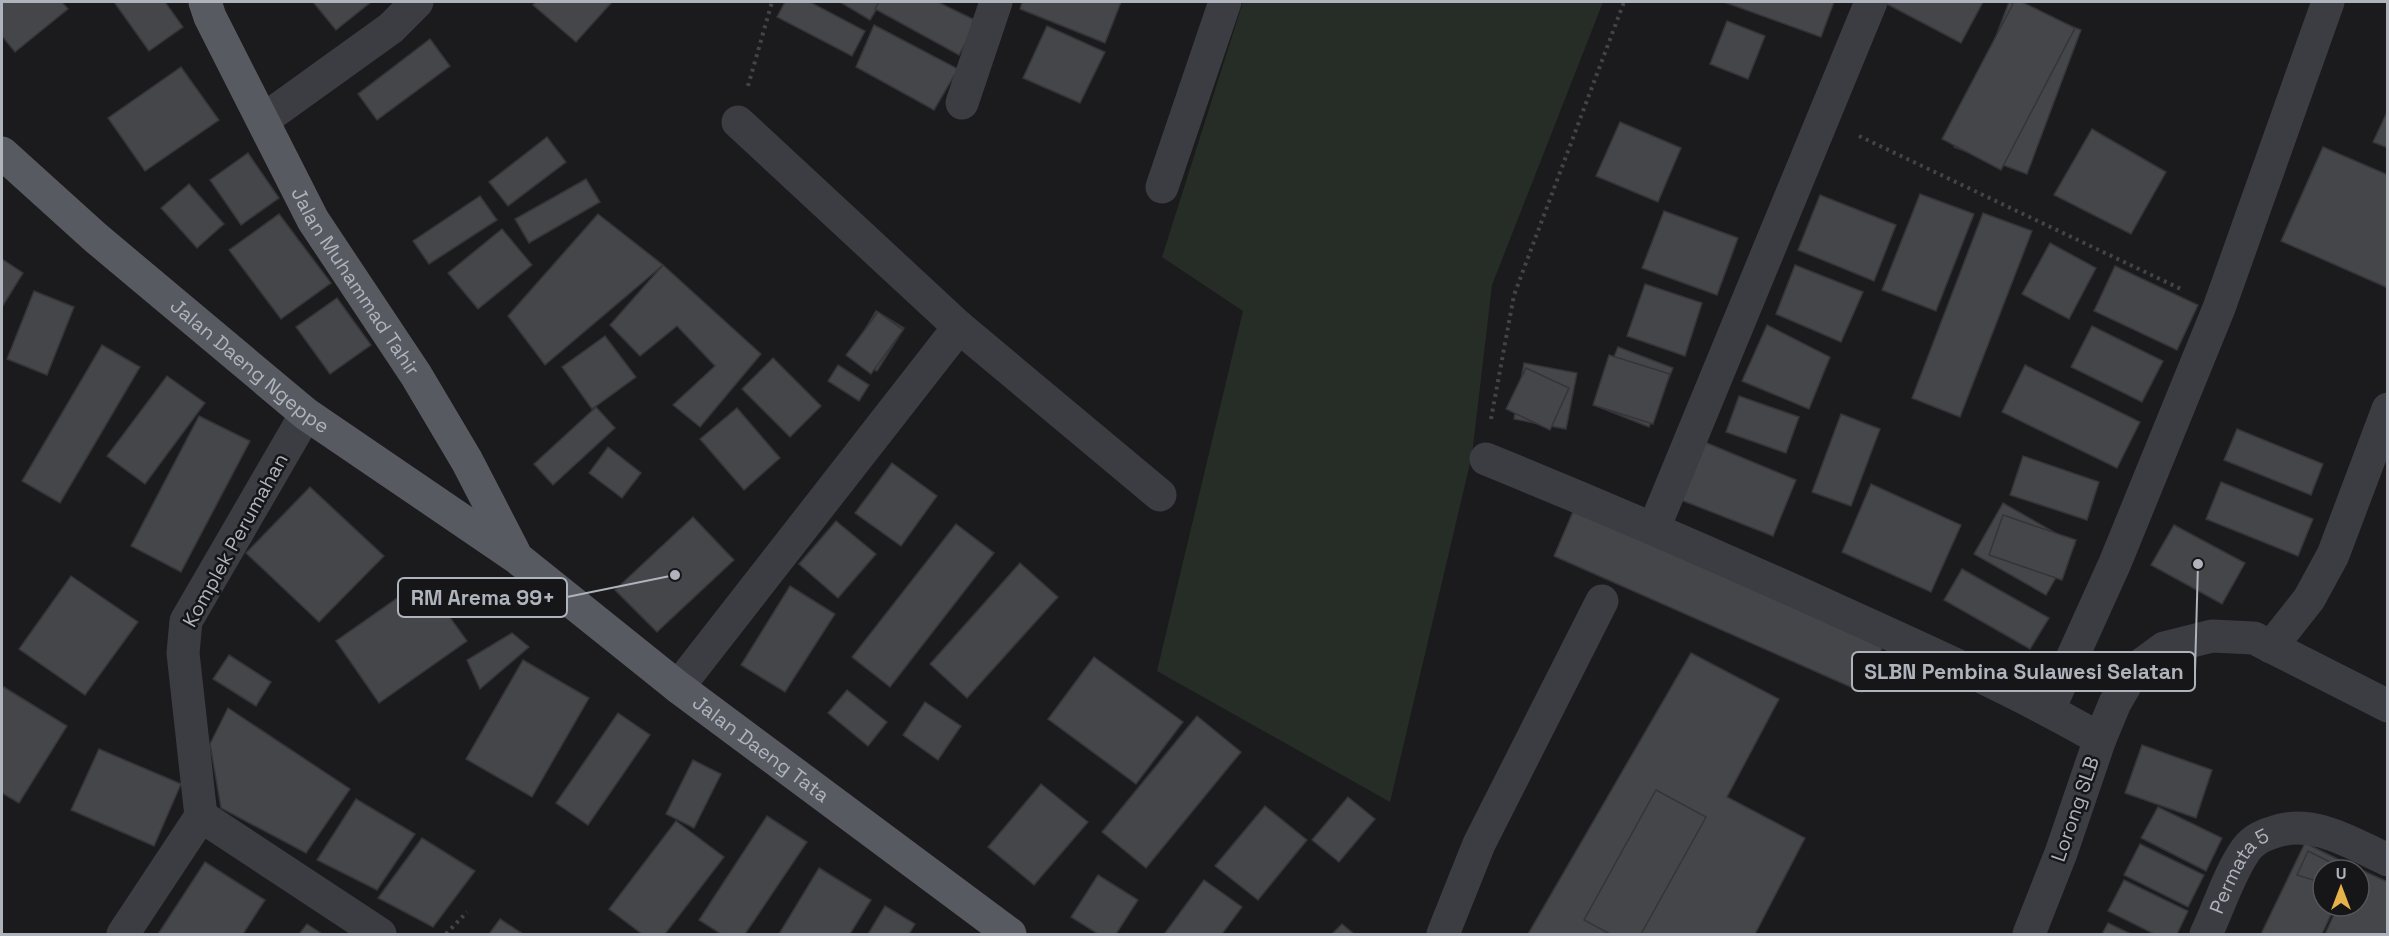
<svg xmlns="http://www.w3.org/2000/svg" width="2389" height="936" viewBox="0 0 2389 936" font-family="'Space Grotesk',sans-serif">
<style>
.green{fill:#252d26}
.building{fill:#45464a;stroke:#353539;stroke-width:1.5}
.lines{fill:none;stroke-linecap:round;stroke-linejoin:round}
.path{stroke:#424449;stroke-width:4;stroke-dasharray:3 4.5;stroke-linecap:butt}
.minor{stroke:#3c3d42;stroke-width:33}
.major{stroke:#585a61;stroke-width:33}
.labels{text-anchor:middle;stroke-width:5;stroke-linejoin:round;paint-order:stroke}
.street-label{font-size:20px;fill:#aeb3bc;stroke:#161618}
.leader{fill:none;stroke:#aeb3bc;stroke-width:2}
.callout-dot{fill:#aeb3bc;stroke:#161618;stroke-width:2}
.callout{fill:#161618;stroke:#aeb3bc;stroke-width:2}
.callout-label{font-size:21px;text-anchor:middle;font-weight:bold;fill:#aeb3bc}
</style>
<rect width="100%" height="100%" fill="#1b1b1d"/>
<!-- green -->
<path class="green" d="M1243 2H1603L1492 285 1472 455 1390 802 1157 671 1243 311 1162 257Z"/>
<!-- building -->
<g class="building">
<path d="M2 2H62L68 9 15 52 2 36Z"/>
<path d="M114 2H165L183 27 149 51Z"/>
<path d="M313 2H371L336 30Z"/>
<path d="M536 2H612L576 42 533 5Z"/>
<path d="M785 2H810L865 31 852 56 777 17Z"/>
<path d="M840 2H881L870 20Z"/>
<path d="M879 2H938L977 21 959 55 875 9Z"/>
<path d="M1022 2H1121L1105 43 1020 9Z"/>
<path d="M1724 2H1834L1821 37Z"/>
<path d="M1886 2H1983L1961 43 1885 3Z"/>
<path d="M2009 2 2081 30 2027 174 1954 147Z"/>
<path d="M2014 2H2022L2075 28 2001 170 1942 139Z"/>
<path d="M1727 21 1765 36 1748 79 1710 64Z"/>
<path d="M874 25 958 69 934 110 856 67Z"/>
<path d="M1047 26 1105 52 1080 103 1023 78Z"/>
<path d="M430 39 450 66 377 120 358 94Z"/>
<path d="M181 67 219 120 145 171 108 118Z"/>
<path d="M2388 110V148L2373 142Z"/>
<path d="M1620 122 1681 148 1658 202 1596 176Z"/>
<path d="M2092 129 2166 172 2131 234 2054 195Z"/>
<path d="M547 137 566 162 508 206 489 182Z"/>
<path d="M2323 147 2388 175V288L2281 241Z"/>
<path d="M248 153 279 198 241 225 210 180Z"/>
<path d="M586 179 600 202 529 243 515 219Z"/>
<path d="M189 184 224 224 197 248 161 208Z"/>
<path d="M1920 194 1974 214 1936 311 1882 290Z"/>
<path d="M1820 195 1896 225 1874 281 1798 250Z"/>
<path d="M480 196 497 220 429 264 413 241Z"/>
<path d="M1664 211 1738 238 1717 295 1642 268Z"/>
<path d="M1983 213 2032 231 1960 417 1912 398Z"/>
<path d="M279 214 331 283 281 319 229 250Z"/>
<path d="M598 214 663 265 545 365 508 316Z"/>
<path d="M502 229 532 265 478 309 448 273Z"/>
<path d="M2050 243 2096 268 2069 319 2022 294Z"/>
<path d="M2 259 23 273 2 307Z"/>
<path d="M663 265 761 354 700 427 673 405 715 366 677 326 640 356 610 325Z"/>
<path d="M1795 265 1863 292 1841 342 1776 314Z"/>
<path d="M2115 266 2198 305 2177 350 2094 311Z"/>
<path d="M1645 284 1702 303 1685 356 1627 336Z"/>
<path d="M34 291 74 307 47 375 7 359Z"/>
<path d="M337 298 371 345 330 374 296 327Z"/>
<path d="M876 311 904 328 877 371 850 355Z"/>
<path d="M878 312 903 330 871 374 846 355Z"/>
<path d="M1767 325 1830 357 1809 409 1742 381Z"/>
<path d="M2092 326 2163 361 2142 402 2071 367Z"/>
<path d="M605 336 636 377 592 409 562 367Z"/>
<path d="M102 345 140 367 60 503 22 481Z"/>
<path d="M1618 347 1673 368 1649 427 1594 405Z"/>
<path d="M1609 355 1670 374 1653 424 1593 405Z"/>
<path d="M773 358 821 406 790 437 742 389Z"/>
<path d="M1524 363 1577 373 1566 429 1514 419Z"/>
<path d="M838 365 869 385 859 401 828 381Z"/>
<path d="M2025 365 2140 422 2117 468 2002 412Z"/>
<path d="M1526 368 1569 388 1550 430 1506 409Z"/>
<path d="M167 376 205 403 145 484 107 456Z"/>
<path d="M1739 396 1799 417 1786 453 1726 432Z"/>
<path d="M596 407 615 428 553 485 534 464Z"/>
<path d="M737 408 780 458 744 490 700 439Z"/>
<path d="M1841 414 1880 429 1851 506 1812 492Z"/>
<path d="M199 416 250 441 181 572 131 546Z"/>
<path d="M2237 429 2323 464 2311 495 2224 460Z"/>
<path d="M1702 441 1796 480 1773 536 1676 498Z"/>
<path d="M608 447 641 473 622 498 589 473Z"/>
<path d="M2023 456 2099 482 2087 520 2010 495Z"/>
<path d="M892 463 937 496 901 546 855 513Z"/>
<path d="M2221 482 2313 519 2298 556 2206 519Z"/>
<path d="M1871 484 1961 525 1931 592 1842 552Z"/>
<path d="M310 487 384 556 319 622 246 553Z"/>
<path d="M2003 503 2075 544 2046 595 1974 554Z"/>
<path d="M1575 507 1884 644 1862 692 1554 556Z"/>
<path d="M2003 515 2076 540 2062 580 1989 555Z"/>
<path d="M693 517 734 560 657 632 615 590Z"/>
<path d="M836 521 876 554 838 598 799 564Z"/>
<path d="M956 524 994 553 890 687 852 657Z"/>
<path d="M2174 525 2245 563 2222 604 2151 565Z"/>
<path d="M1020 563 1058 597 967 698 930 664Z"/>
<path d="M1962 569 2049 618 2030 649 1944 600Z"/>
<path d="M71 576 138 622 85 695 19 649Z"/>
<path d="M423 580 467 641 379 703 336 641Z"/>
<path d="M790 586 835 614 785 692 741 665Z"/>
<path d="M512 633 529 647 480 689 467 660Z"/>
<path d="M1691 653 1779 699 1727 797 1805 838 1755 934H1528Z"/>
<path d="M229 655 271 682 256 706 213 679Z"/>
<path d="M1094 657 1183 722 1136 784 1048 719Z"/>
<path d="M523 660 589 698 532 797 466 759Z"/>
<path d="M2 686 67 726 19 803 2 793Z"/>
<path d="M847 690 887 722 868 746 828 713Z"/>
<path d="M925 702 961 726 938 760 903 735Z"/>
<path d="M228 708 350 789 306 853 221 808 210 744Z"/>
<path d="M618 713 650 735 588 825 556 803Z"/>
<path d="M1197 716 1241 752 1146 868 1102 832Z"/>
<path d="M2142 745 2212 770 2196 818 2125 793Z"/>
<path d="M99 749 181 784 154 846 71 810Z"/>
<path d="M693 760 721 774 694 828 666 814Z"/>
<path d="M1041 784 1088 822 1034 885 988 847Z"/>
<path d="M1656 790 1706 817 1641 934H1610L1584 920Z"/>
<path d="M1348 797 1375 819 1339 862 1312 840Z"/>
<path d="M356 799 415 834 377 890 317 860Z"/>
<path d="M1265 806 1307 840 1258 900 1215 866Z"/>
<path d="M2158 807 2222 838 2206 871 2141 838Z"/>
<path d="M767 816 807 842 745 934H721L699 920Z"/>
<path d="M676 821 724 857 665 934H642L609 909Z"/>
<path d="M422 838 475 871 433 927 378 898Z"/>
<path d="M2305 843 2354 867 2352 870H2323V906H2335L2322 934H2261Z"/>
<path d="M2140 844 2204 875 2188 907 2124 875Z"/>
<path d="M2308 851 2346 870H2323V883L2297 875Z"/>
<path d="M205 862 265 900 243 934H158Z"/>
<path d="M819 868 871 900 850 934H779Z"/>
<path d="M2357 868 2388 882V929L2385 934H2325L2338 906H2359V870H2355Z"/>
<path d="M1098 875 1138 900 1116 934H1098L1071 917Z"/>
<path d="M1204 880 1242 907 1222 934H1168L1165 933Z"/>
<path d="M2124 880 2188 911 2177 934H2154L2108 911Z"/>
<path d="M885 906 915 924 909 934H868Z"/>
<path d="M500 919 523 934H489Z"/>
<path d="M2108 923 2131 934H2102Z"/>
<path d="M307 924 322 934H299Z"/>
<path d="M1342 924 1354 934H1332Z"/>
</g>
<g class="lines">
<!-- path -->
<g class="path">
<path d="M748 86 772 2"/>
<path d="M1859 136 2183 290"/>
<path d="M1491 419 1514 295 1624 2"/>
<path d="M446 934 467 912"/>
</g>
<!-- minor -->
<g class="minor">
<path d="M962 103 996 2"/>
<path d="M263 120 391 28 417 2"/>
<path d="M1162 187 1225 2"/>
<path d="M959 327 1160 495"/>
<path d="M1486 459C1609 509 1731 562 1852 617 1936 655 2020 693 2100 739L2061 853 2029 934"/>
<path d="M1654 528 1871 2"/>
<path d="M2271 647 2309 599 2333 555 2388 409"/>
<path d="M678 687 959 327 738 122"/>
<path d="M2049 709 2115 563 2219 308 2328 2"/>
<path d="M2100 739 2115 703 2134 670 2164 648 2212 636 2254 638 2388 706"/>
<path d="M201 816 380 934"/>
<path d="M123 934 201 816 183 653 186 621 306 414"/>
<path d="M1443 934 1479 844 1602 601"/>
<path id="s1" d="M2206 934C2218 909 2229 874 2245 851 2251 842 2261 836 2271 833 2312 817 2351 843 2388 860"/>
</g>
<!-- major -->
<g class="major">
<path id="s2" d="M205 2 210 17 313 220 416 375 467 461 514 552"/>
<path id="s3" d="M2 153 96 238 306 414 516 557 678 687 1010 934"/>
</g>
</g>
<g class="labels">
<!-- street labels -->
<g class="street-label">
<text dy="7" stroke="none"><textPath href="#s2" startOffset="318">Jalan Muhammad Tahir</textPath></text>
<text dy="7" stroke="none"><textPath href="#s3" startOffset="327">Jalan Daeng Ngeppe</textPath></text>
<text transform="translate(235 540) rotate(-61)" y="7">Komplek Perumahan</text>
<text dy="7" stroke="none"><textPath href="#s3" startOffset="966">Jalan Daeng Tata</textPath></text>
<text transform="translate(2075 809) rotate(-71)" y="7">Lorong SLB</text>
<text dy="7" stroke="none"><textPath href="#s1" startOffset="72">Permata 5</textPath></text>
</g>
</g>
<!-- callouts -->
<path class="leader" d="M675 575L567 597M2198 564L2195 671"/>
<g class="callout-dot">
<circle cx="675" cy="575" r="6"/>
<circle cx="2198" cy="564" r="6"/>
</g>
<g class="callout">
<rect x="398" y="578" width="169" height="39" rx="6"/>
<rect x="1852" y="652" width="343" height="39" rx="6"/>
</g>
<g class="callout-label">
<text x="483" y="605">RM Arema 99+</text>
<text x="2024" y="679">SLBN Pembina Sulawesi Selatan</text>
</g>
<!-- border -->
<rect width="2389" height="936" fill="none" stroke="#aeb3bc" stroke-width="6"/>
<!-- north arrow -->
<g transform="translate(2341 888)"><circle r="28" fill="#161618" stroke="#53555a" stroke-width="1.5"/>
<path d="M0-4.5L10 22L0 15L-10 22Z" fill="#e7b249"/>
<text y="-9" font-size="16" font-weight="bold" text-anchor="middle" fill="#aeb3bc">U</text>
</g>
</svg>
